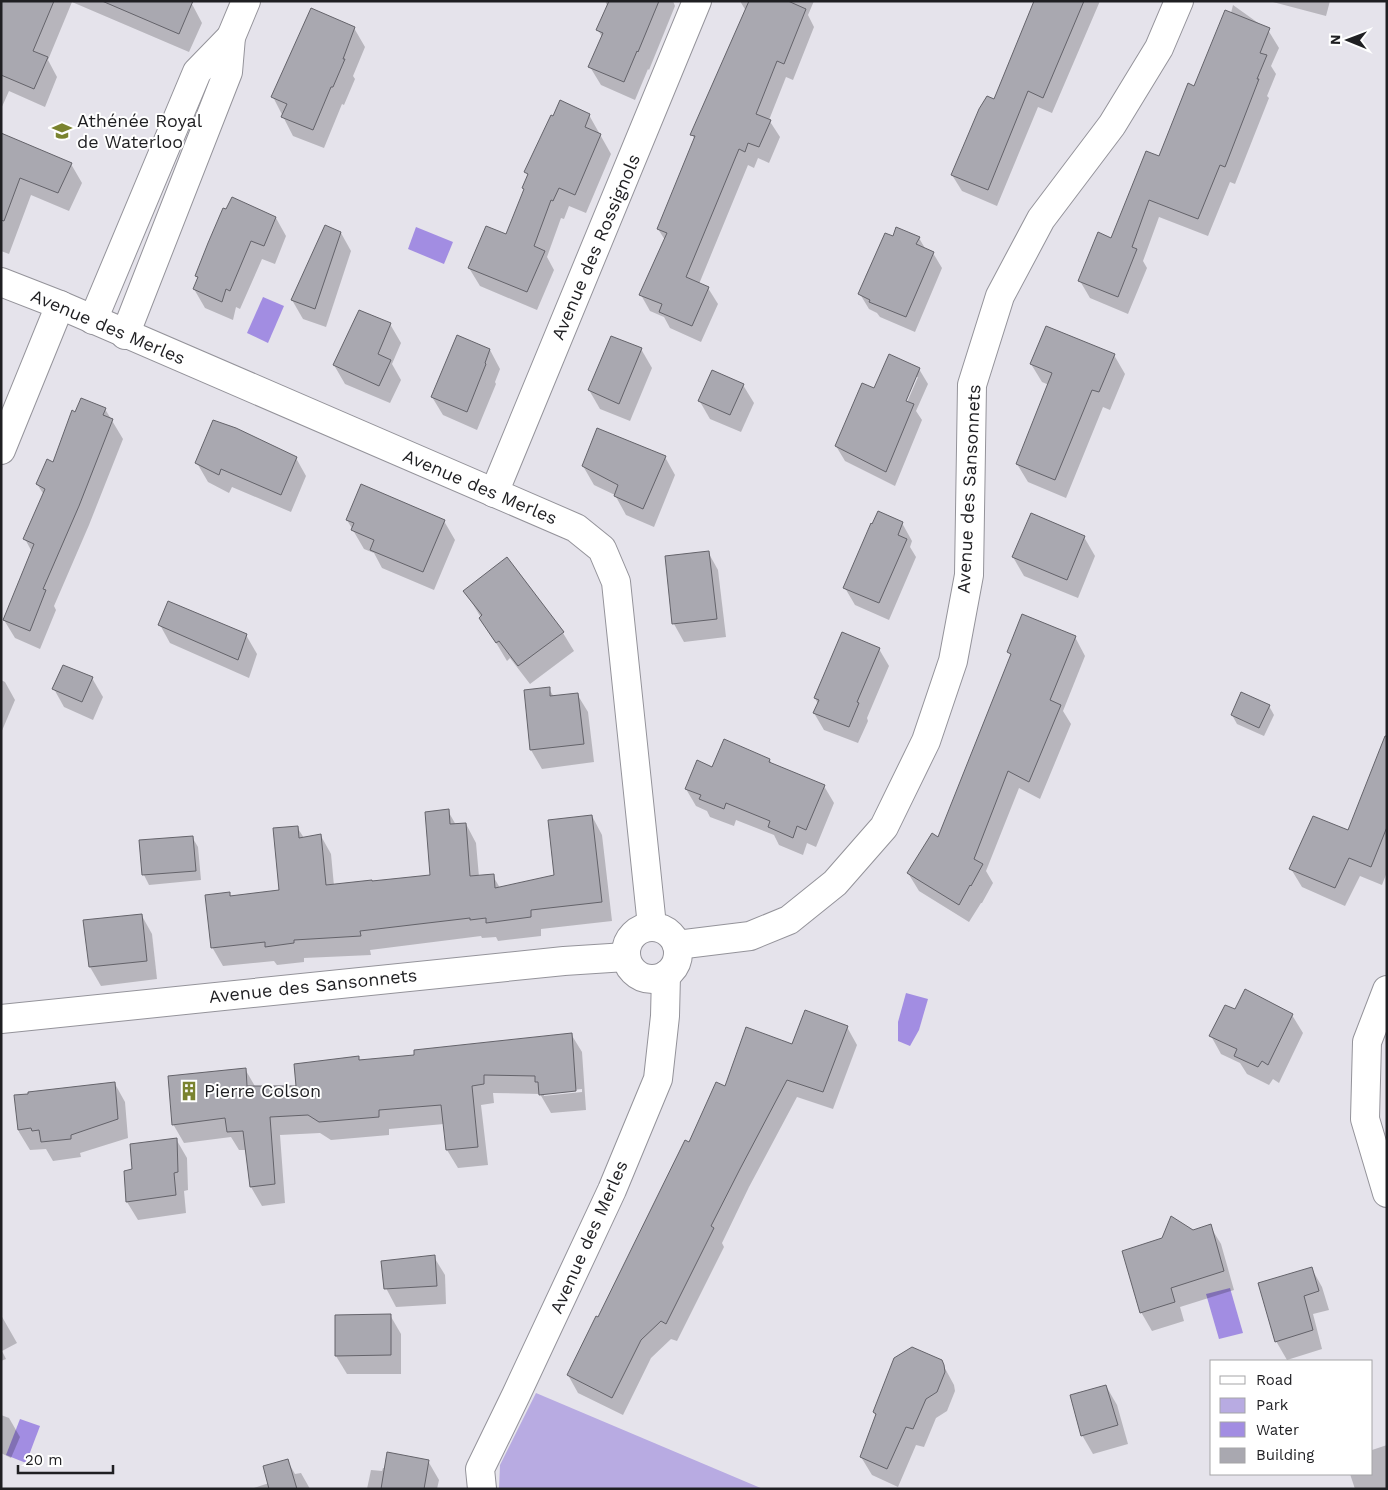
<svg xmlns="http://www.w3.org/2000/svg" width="1388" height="1490" viewBox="0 0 1388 1490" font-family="'Work Sans',sans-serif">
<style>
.green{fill:#b8abe2}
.water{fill:#a28de2}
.shadow{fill:#0003;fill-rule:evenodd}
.building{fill:#a9a8b0;stroke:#64636a}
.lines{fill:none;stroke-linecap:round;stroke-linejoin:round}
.minor-casing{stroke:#94939a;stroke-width:30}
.minor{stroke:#fff;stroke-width:28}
.labels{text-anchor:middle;stroke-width:4;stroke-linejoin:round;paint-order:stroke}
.poi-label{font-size:18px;fill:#1f1f22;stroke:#fff;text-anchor:start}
.street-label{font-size:18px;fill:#1f1f22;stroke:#fff}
</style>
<rect width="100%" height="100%" fill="#e5e3eb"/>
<!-- green -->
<path class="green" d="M536 1393 763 1489H499L500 1465Z"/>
<!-- water -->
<g class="water">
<path d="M416 227 453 242 444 264 408 249Z"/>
<path d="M263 297 284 306 268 343 247 333Z"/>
<path d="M906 993 928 999 919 1030 910 1046 898 1041V1022Z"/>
<path d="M1230 1288 1243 1333 1219 1339 1206 1294Z"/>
<path d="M20 1419 40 1426 26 1463 6 1455Z"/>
</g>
<!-- shadow -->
<g class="shadow">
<path d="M1 1H184L192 4 202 23 189 52 72 2 48 60 57 77 45 107 9 91 1 109Z"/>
<path d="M605 1H673L675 6 649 70 648 69 635 100 601 85 590 67 602 37 598 30 608 7Z"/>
<path d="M740 1H814L808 15 814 27 793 80 786 77 769 120 780 137 769 163 758 158 754 168 748 165 699 284 708 288 718 304 701 342 670 328 664 317 650 311 641 295 665 240 658 229 695 140 692 134 746 11Z"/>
<path d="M1035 1H1100L1052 113 1038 107 997 206 962 191 952 175 994 100Z"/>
<path d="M1269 1H1330L1326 16Z"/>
<path d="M1233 5 1268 30 1279 48 1271 66 1276 74 1267 96 1269 98 1235 184 1230 182 1208 236 1159 217 1143 261 1147 268 1128 314 1090 298 1080 281 1111 239 1160 158 1231 13Z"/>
<path d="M354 28 365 47 353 76 355 79 344 105 342 104 324 148 293 136 273 97Z"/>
<path d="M589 115 611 154 586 213 569 206 564 219 561 218 547 257 554 270 537 310 480 286 469 268 506 236 525 190 529 177 526 172Z"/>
<path d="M1 135 71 164 82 183 69 211 31 195 9 254 1 251Z"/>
<path d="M276 218 286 236 275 264 262 259 240 309 236 307 233 320 205 308 194 289 198 279 196 276Z"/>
<path d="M341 233 351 251 326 327 303 319 292 300Z"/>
<path d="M886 234 893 237 919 238 926 250 933 253 942 268 915 332 880 317 877 313 869 309 860 294 866 280 865 277Z"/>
<path d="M390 324 401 343 392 364 401 380 390 403 345 384 334 365Z"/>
<path d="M457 337 490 350 500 369 495 382 496 384 477 430 443 415 432 397Z"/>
<path d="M641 349 652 368 630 421 600 409 589 390Z"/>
<path d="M1114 355 1125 374 1110 410 1103 407 1066 498 1028 482 1017 464 1049 385 1042 382 1031 364Z"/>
<path d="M919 369 928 384 916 411 922 420 895 486 845 461 836 446ZM915 377H918L905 407 902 406Z"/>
<path d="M743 385 754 403 741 432 710 419 699 400Z"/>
<path d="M105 409 123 439 89 525 54 606 56 610 40 649 15 638 4 620 32 552 25 539 44 495 37 484 54 464 76 414Z"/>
<path d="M665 457 675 475 654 527 626 515 615 495 594 485 583 466Z"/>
<path d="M296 458 306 476 291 512 232 487 229 493 208 482 197 463Z"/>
<path d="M347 520 444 521 455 540 434 590 382 568 374 553 364 549Z"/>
<path d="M902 523 912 541 910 547 916 557 889 620 855 605 845 588Z"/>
<path d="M1084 537 1095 556 1078 598 1024 576 1013 557Z"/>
<path d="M708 552 718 570 726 637 684 642 674 624 666 557Z"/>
<path d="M507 558 563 633 574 651 530 684 510 658 507 661 465 591Z"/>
<path d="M160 625 246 635 257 654 249 678 170 643Z"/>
<path d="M1075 637 1085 656 1063 711 1071 724 1040 799 1019 788 986 871 993 883 982 903H981L969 922 919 891 908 873 938 839 1012 657 1009 652Z"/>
<path d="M879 649 889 666 867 718 868 721 858 743 824 730 814 713 818 704 815 698Z"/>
<path d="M92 678 103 697 93 720 64 707 54 689Z"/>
<path d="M1 680 5 682 15 700 1 733Z"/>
<path d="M549 689 554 697 577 694 588 712 594 762 542 769 531 750 526 691Z"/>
<path d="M1269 706 1274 715 1264 736 1237 724 1232 715Z"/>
<path d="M1387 735V872L1382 885 1360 876 1345 906 1302 887 1291 869 1349 832Z"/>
<path d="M770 760 772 765 824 786 834 803 816 847 807 843 803 855 779 845 774 835 736 820 734 826 710 817 707 811 696 806 686 789 713 768Z"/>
<path d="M448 811 456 825 466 824 476 843 479 877 493 876 500 888 556 876 592 816 602 835 612 921 541 929V936L498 941 496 937 482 938 481 936 370 950 371 955 304 958V962L277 965 274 961 223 966 212 947 229 893 232 898 280 891 297 827 304 838 321 836 331 854 334 886 431 876Z"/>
<path d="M192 837 198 847 201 880 149 885 144 875 141 841Z"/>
<path d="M142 916 152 934 157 979 101 986 90 967 85 921Z"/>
<path d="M1236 1010 1292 1015 1303 1033 1279 1083 1273 1079 1269 1085 1247 1074 1240 1063 1221 1054 1211 1036Z"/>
<path d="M847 1027 857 1045 833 1109 797 1097 749 1187 722 1243 724 1247 677 1341 671 1339 651 1358 623 1415 578 1393 568 1375 690 1144 726 1088 793 1045Z"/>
<path d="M571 1034 582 1052 586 1110 551 1113 540 1094 493 1093 494 1103 481 1105 488 1165 458 1168 447 1150 444 1124 389 1129V1135L331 1140 320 1133 280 1135 285 1203 262 1206 251 1187 246 1150H239L231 1137 184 1143 173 1124 245 1069 256 1088 298 1087 358 1057 360 1062 415 1056ZM582 1089V1092L544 1096V1093Z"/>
<path d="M115 1084 125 1102 128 1138 80 1153 81 1157 53 1161 46 1149 30 1150 19 1132 16 1096Z"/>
<path d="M176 1139 187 1158 188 1190 184 1191 186 1213 138 1220 127 1202 125 1172 134 1170Z"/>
<path d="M1210 1226 1221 1244 1234 1290 1180 1307 1184 1321 1152 1331 1141 1312 1193 1231Z"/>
<path d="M434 1257 445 1275 446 1304 396 1307 386 1288Z"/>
<path d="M1312 1269 1322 1287 1329 1310 1313 1314 1322 1349 1287 1360 1276 1341Z"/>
<path d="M1 1315 17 1343 2 1351 6 1359 1 1361Z"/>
<path d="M390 1315 401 1334V1374H347L336 1356Z"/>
<path d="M941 1361 954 1385 955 1391 947 1411 936 1418 924 1447 916 1445 898 1487 872 1475 861 1457 876 1416 874 1412Z"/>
<path d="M1106 1386 1117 1405 1128 1444 1093 1454 1082 1435Z"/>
<path d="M1 1415 9 1418 20 1437 11 1458 1 1453Z"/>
<path d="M1387 1445V1489H1355L1350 1474H1372V1450Z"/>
<path d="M287 1460 295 1474 301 1473 310 1489H254V1488L269 1483Z"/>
<path d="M428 1461 439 1480 437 1489H367L371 1470 382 1471 383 1468H385Z"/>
</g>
<!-- building -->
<g class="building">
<path d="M1 1H54L33 51 48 57 34 89 1 75Z"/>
<path d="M102 1H193L179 34Z"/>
<path d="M609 1H659L638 52 637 51 624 82 588 67 603 33 596 30Z"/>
<path d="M749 1H788L806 9 784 64 777 61 756 114 771 120 759 147 748 143 745 152 739 149 686 277 709 287 692 326 659 312 662 304 639 295 667 233 657 229 695 136 690 135Z"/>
<path d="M1034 1H1084L1043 98 1028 91 988 190 951 175 979 109 987 96 994 99Z"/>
<path d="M311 8 355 27 343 59H345L333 87H331L313 130 281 117 287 104 271 97Z"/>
<path d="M1225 10 1270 28 1260 53 1267 55 1257 79H1259L1225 167 1220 165 1198 219 1149 200 1132 247 1137 249 1118 297 1078 281 1098 232 1111 238 1146 151 1159 156 1188 83 1194 86Z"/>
<path d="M560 100 590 114 585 127 601 134 575 195 559 188 553 201 551 200 534 246 545 251 527 292 468 268 486 226 506 234 524 189 522 188 528 174 524 172 551 115 553 116Z"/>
<path d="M1 133 72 163 58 193 20 178 4 221 1 220Z"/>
<path d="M232 197 276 217 264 246 251 241 230 291 226 289 222 302 193 289 198 277 195 276 208 243 223 208 226 209Z"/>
<path d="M325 225 341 232 315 309 291 300Z"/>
<path d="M896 227 920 237 916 244 934 252 906 317 869 302 870 300 858 294 885 233 893 236Z"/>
<path d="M359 310 391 323 378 354 391 360 379 386 333 365Z"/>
<path d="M1046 326 1115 354 1099 392 1092 390 1055 480 1016 464 1052 373 1030 364Z"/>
<path d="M457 335 490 349 485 363 486 364 467 412 431 397Z"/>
<path d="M611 336 642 348 619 404 588 390Z"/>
<path d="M889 354 920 368 906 401 914 404 886 472 835 446 862 383 874 388Z"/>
<path d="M712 370 744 384 730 415 698 401Z"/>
<path d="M81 398 106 408 103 415 113 419 79 506 43 589 46 590 30 631 3 620 34 544 23 539 45 489 36 484 47 459 53 462 72 410 75 412Z"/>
<path d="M213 420 236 428 297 457 281 495 221 469 219 475 195 463Z"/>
<path d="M597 428 666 456 643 509 614 496 618 485 582 466Z"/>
<path d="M361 484 445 520 423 572 370 550 374 540 351 530 354 523 346 520Z"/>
<path d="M878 511 903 522 898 535 907 539 879 603 843 588 871 523 872 524Z"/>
<path d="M1031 513 1085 536 1067 580 1012 557Z"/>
<path d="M709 551 717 619 672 624 665 556Z"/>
<path d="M507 557 564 632 518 666 499 641 496 643 479 618 482 615 463 591Z"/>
<path d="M168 601 247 634 238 660 158 625Z"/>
<path d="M1022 614 1076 636 1050 700 1061 705 1029 782 1008 771 974 859 983 864 971 886 970 885 959 905 907 873 932 833 938 837 1011 654 1007 652Z"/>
<path d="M842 632 880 648 857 702 859 703 849 727 813 713 819 700 814 698Z"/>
<path d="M63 665 93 677 82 702 52 689Z"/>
<path d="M550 687V696L578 693 584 744 530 750 524 690Z"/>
<path d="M1241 692 1270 705 1259 728 1231 715Z"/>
<path d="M1385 736H1387V827L1371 867 1349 858 1335 888 1289 869 1313 816 1348 830Z"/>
<path d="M724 739 770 759 769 762 825 785 806 830 797 826 793 838 768 827 770 821 726 803 724 809 699 799 701 795 685 789 697 760 712 767Z"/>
<path d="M449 809 450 824 466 823 470 876 494 874 495 888 554 875 548 820 592 815 602 902 531 910V917L486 923V918L470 920V918L360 931 361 936 294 940V943L265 947V942L211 948 205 895 230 892V896L279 890 273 828 298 826 299 838 321 834 326 885 372 880V881L430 875 425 812Z"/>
<path d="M193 836 196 871 142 875 139 840Z"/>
<path d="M142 914 147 961 89 967 83 920Z"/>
<path d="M1245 989 1293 1014 1268 1065 1262 1061 1258 1067 1234 1056 1237 1049 1209 1036 1225 1005 1235 1009Z"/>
<path d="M805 1010 848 1026 823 1092 787 1080 740 1169 711 1226 714 1228 666 1324 661 1321 641 1340 612 1398 567 1375 596 1316 598 1317 685 1140 689 1142 716 1082 725 1086 746 1027 792 1044Z"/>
<path d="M572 1033 576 1091 539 1095 538 1082H535V1076L484 1075V1084L472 1086 478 1147 446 1150 441 1105 379 1110V1117L319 1122 308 1115 270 1117 275 1184 250 1187 243 1131 227 1132 225 1118 172 1125 168 1076 246 1068 247 1086H296L294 1064 359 1056V1060L414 1055V1050Z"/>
<path d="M115 1082 118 1119 71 1135V1139L41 1142 39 1130 32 1131 31 1128 18 1130 14 1095 28 1094V1092Z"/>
<path d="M177 1138 178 1172 174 1173 176 1195 126 1202 124 1171 132 1169 130 1144Z"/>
<path d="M1171 1216 1193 1230 1211 1224 1224 1271 1171 1288 1175 1302 1140 1313 1122 1251 1162 1238Z"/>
<path d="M435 1255 437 1286 384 1289 381 1261Z"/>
<path d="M1312 1267 1319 1291 1304 1296 1313 1330 1275 1342 1258 1283Z"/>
<path d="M391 1314V1355L335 1356V1315Z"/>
<path d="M912 1347 942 1360 944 1365 945 1372 937 1392 926 1399 913 1429 906 1427 887 1469 860 1457 876 1414 873 1412 894 1358Z"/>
<path d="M1106 1385 1118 1425 1081 1436 1070 1395Z"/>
<path d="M387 1452 429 1460 424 1489H381Z"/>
<path d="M288 1459 297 1489H269L263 1466Z"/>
</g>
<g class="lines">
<defs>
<g id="minor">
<path d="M1 282 60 305 576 528 602 549 616 582 652 926"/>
<path d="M93 320 197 72 231 37"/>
<path d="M125 335 228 72 231 37 246 1"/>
<path d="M1 450 60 305"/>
<path d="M494 493 697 1"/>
<circle cx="652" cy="953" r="26"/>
<path d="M677 945 750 936 789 920 835 883 884 827 926 741 953 661 969 575 972 385 1000 296 1041 219 1112 125 1159 48 1179 1"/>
<path d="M1387 990 1367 1042 1365 1119 1387 1193"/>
<path d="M1 1019 564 961 626 957"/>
<path d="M482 1489 480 1469 516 1395 612 1190 658 1079 665 1016 666 975"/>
</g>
</defs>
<!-- minor casing -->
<use href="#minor" class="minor-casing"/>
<!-- minor -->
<use href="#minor" class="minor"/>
</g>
<!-- icons -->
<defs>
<symbol id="school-bare" viewBox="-9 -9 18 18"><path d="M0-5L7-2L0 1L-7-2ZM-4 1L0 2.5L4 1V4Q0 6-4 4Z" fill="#7a832f" stroke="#fff" stroke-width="2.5" paint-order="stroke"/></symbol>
<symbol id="building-bare" viewBox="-9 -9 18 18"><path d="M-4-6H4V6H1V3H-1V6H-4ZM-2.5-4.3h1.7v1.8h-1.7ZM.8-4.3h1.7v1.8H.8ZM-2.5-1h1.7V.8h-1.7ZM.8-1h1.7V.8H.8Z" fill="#7a832f" stroke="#fff" stroke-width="2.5" paint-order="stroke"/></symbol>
</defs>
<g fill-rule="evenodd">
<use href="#school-bare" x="48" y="117" width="28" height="28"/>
<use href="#building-bare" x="175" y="1077" width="28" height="28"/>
</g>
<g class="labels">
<!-- poi labels -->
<g class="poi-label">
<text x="77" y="127">Athénée Royal<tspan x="77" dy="21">de Waterloo</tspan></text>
<text x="204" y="1097">Pierre Colson</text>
</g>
<!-- street labels -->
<g class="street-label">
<text transform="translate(596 247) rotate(-67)" y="6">Avenue des Rossignols</text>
<text transform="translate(108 327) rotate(23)" y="6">Avenue des Merles</text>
<text transform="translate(480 487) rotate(23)" y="6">Avenue des Merles</text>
<text transform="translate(969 489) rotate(-87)" y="6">Avenue des Sansonnets</text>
<text transform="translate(313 986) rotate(-6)" y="6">Avenue des Sansonnets</text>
<text transform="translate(589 1237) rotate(-66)" y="6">Avenue des Merles</text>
</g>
</g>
<!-- border -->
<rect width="1388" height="1490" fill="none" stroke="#1f1f22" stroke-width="5"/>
<!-- legend -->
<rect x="1210" y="1360" width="162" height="115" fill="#ffffff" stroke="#a5a5a7"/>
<rect x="1220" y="1376" width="25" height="8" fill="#ffffff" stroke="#a5a5a7"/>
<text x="1256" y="1385" font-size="15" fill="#1f1f22">Road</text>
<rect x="1220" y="1398" width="25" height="15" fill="#b8abe2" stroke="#a5a5a7"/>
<text x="1256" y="1410" font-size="15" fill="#1f1f22">Park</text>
<rect x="1220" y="1422" width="25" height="15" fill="#a28de2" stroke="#a5a5a7"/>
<text x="1256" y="1435" font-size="15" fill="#1f1f22">Water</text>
<rect x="1220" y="1448" width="25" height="15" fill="#a9a8b0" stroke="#a5a5a7"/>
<text x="1256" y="1460" font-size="15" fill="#1f1f22">Building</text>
<!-- north arrow -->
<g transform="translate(1348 40) rotate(271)" stroke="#ffffff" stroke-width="4" paint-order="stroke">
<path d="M0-4L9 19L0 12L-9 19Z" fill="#1f1f22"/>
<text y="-8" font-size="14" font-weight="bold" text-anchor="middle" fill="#1f1f22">N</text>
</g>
<!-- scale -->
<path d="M18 1465v8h95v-8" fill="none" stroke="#1f1f22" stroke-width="2.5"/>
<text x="25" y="1465" font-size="15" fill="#1f1f22" stroke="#ffffff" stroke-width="4" paint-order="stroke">20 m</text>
</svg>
